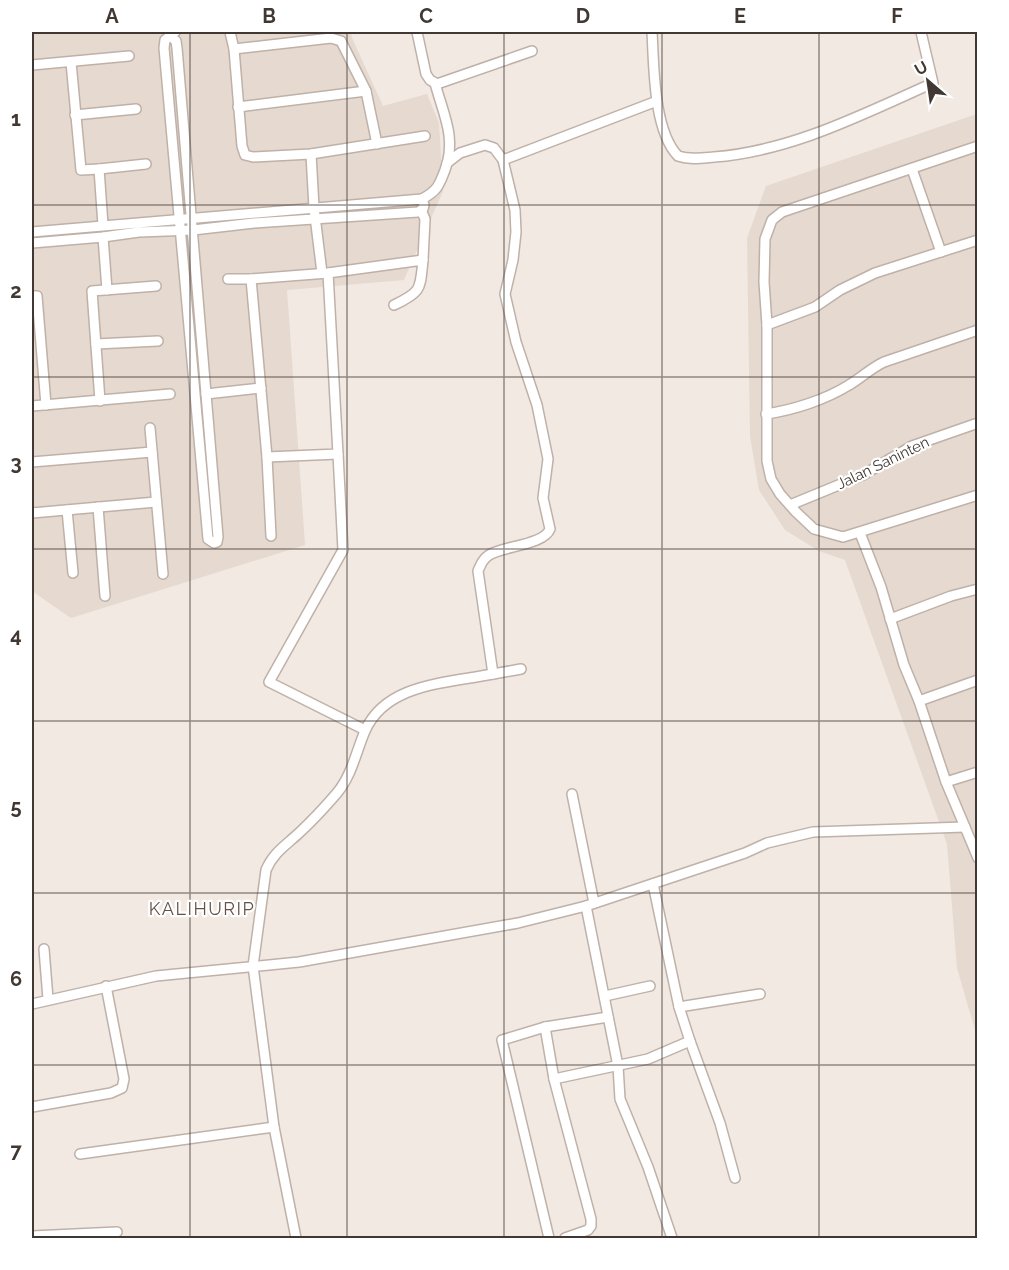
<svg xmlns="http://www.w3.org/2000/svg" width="1009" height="1270" viewBox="0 0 1009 1270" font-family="Raleway,sans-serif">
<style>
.residential{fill:#e5d9d0}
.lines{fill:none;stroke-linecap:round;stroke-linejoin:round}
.minor-casing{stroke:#bfb1a8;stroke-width:12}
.minor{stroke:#fff;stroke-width:9}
.grid{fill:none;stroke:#423833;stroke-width:1.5;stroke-opacity:0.55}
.labels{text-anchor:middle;stroke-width:4.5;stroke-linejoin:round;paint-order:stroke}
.street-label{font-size:15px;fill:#423833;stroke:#fff}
.quarter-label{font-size:18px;letter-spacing:1.5px;fill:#65534a;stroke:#fff}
.neatline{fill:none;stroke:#423833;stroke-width:2}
.grid-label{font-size:20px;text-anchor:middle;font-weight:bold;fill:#423833}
</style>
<rect width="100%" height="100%" fill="#f1e9e2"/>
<!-- residential -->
<g class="residential">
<path d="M32 32H351L352 38 383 106 427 94 439 123 443 191 404 280 287 290 305 545 71 618 32 591Z"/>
<path d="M977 114V1037L957 968 947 844 845 560 819 551 785 530 759 490 750 436 747 238 766 186Z"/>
</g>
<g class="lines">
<defs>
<g id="minor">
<path d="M230 32 234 49 242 146 245 155 253 157 311 154 425 136"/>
<path d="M417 32 426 74 430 80 437 84 532 51"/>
<path d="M652 32C654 65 653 130 678 156 690 160 702 158 714 157 792 151 863 114 933 83L921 32"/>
<path d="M170 36 176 41 177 48 218 537 217 542 214 543 208 539 164 48 165 40 175 32"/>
<path d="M234 49 331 38 341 41 366 91 377 144"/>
<path d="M71 62 81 170 99 169 103 225"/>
<path d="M32 65 129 56"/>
<path d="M238 107 366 91"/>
<path d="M75 115 136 109"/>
<path d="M978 146 782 212 772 220 765 239 764 282 767 325V461L771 479 780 494 796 512 814 529 843 537 978 495"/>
<path d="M311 154 314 208 322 273"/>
<path d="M503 160 657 101"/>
<path d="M99 169 146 164"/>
<path d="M912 169 941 252"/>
<path d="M422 199C437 191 439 186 445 170 457 138 443 114 435 83"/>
<path d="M421 210 425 219 423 260"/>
<path d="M32 232 422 199 424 205 423 209 418 212 254 223 193 230 139 232 103 237 32 243"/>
<path d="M103 237 107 290"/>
<path d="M228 279H251"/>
<path d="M32 296H37L46 405"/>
<path d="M767 325 815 307 840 290 875 273 978 240"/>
<path d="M96 344 158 341"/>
<path d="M206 394 261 388"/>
<path d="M100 401 92 291 156 286"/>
<path d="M32 406 170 394"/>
<path d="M766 414C793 410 825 400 849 385 861 378 871 368 884 362L978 330"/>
<path d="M150 428 163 574"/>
<path d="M338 454 343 550 269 682 365 730"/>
<path d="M267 457 338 454 328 273"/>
<path d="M32 462 152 452"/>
<path d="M790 505 863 475 912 446 978 423"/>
<path d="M98 507 105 596"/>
<path d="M67 510 73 573"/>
<path d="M32 513 156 502"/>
<path d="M860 533 881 587 904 665 919 701 946 782 978 858"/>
<path d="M271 536 267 457 251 279 328 273 423 260C420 289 422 292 394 305"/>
<path d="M890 619 951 596 978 589"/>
<path d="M493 674 521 669"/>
<path d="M919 701 978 680"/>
<path d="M946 782 978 772"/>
<path d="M572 794 594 903"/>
<path d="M653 884 679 1007 690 1041 720 1123 735 1178"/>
<path d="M586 906 618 1066 620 1099 648 1167 672 1238"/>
<path d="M44 949 48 999"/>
<path d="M605 996 650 986"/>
<path d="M32 1004 156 976 299 962 518 923 586 906 745 853 767 843 813 832 965 827"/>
<path d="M679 1007 760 994"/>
<path d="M545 1027 554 1079 591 1219V1226L588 1230 565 1238"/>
<path d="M554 1079 648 1059 690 1041"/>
<path d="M32 1107 111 1093 122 1088 124 1079 106 986"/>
<path d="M80 1154 274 1127"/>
<path d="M32 1236 117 1232"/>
<path d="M296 1238 274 1127 253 966 266 870C273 853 285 846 299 833 312 821 325 807 337 793 352 775 356 752 365 731 386 683 448 683 493 674L478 571C481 564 483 559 489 555 503 546 544 545 550 529L543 498 548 459 537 405 516 342 505 294 513 260 516 232 515 210 503 160 494 148 485 145 460 153 447 163"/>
<path d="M549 1238 502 1040 545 1027 608 1017"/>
</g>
</defs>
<!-- minor casing -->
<use href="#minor" class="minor-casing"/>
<!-- minor -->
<use href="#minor" class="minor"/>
</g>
<!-- grid -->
<path class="grid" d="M190 32V1238M347 32V1238M504 32V1238M662 32V1238M819 32V1238M32 205H978M32 377H978M32 549H978M32 721H978M32 893H978M32 1065H978"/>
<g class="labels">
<!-- street labels -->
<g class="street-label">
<text transform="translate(883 463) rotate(-26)" y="5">Jalan Saninten</text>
</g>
<!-- quarter labels -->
<g class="quarter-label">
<text x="202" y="915">KALIHURIP</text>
</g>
</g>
<!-- border -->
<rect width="1009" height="1270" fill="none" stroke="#ffffff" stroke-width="66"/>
<!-- north arrow -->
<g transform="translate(928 81) rotate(331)" stroke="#ffffff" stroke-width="4.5" paint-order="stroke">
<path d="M0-4.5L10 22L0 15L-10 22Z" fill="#423833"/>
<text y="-9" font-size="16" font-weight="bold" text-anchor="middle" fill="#423833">U</text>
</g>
<rect x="33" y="33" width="943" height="1204" class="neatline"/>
<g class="grid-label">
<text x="112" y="23">A</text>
<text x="269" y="23">B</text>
<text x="426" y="23">C</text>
<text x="583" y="23">D</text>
<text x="740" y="23">E</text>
<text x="897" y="23">F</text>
<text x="16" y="126">1</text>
<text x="16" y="298">2</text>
<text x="16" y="470">3</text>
<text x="16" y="642">4</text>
<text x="16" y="814">5</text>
<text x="16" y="986">6</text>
<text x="16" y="1158">7</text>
</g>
</svg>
